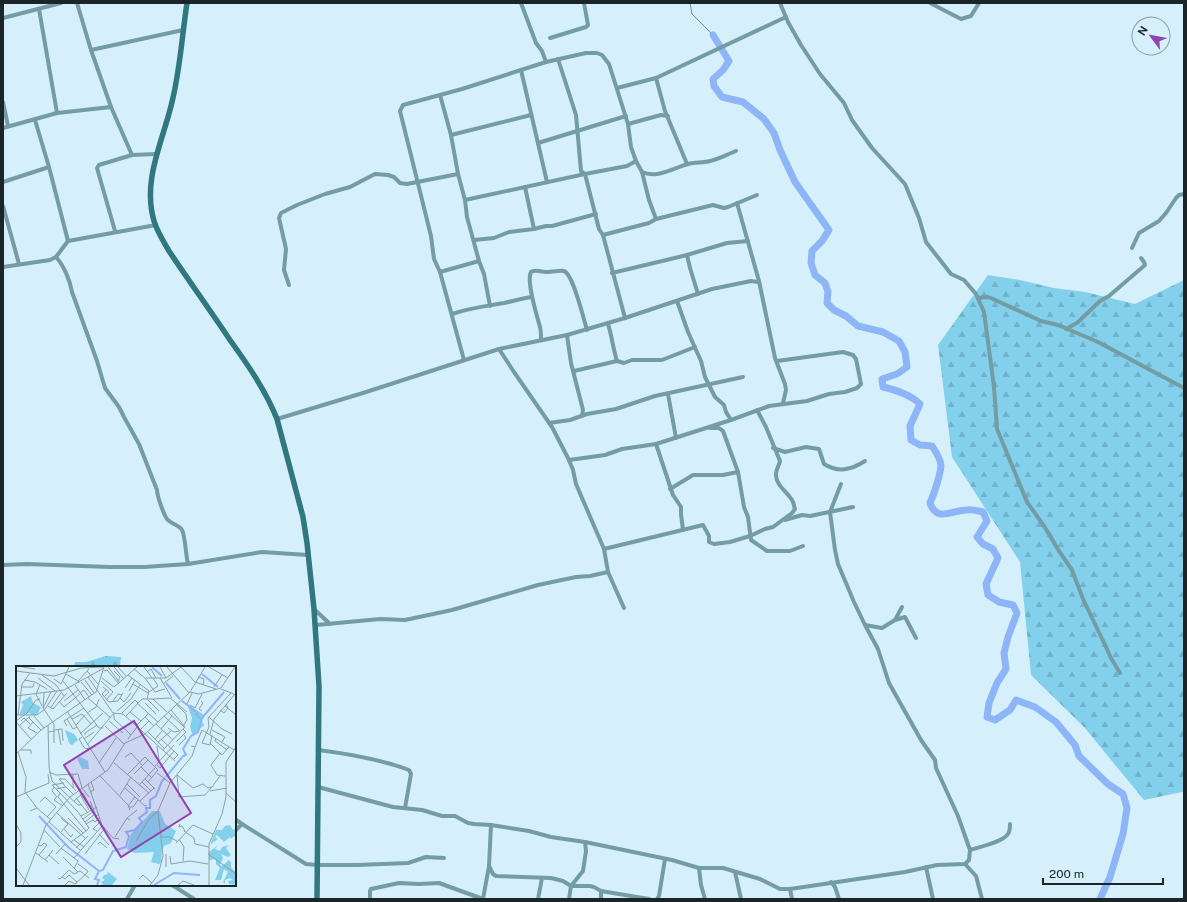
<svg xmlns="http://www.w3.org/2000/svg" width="1187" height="902" viewBox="0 0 1187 902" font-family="'Public Sans',sans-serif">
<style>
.forest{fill:url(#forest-firs)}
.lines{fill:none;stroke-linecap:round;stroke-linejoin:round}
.stream{stroke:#6c8ab9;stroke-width:1}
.river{stroke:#8eb5f7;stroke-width:7}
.minor{stroke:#739da3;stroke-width:4}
.secondary{stroke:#307780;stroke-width:5.5}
.inset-river{fill:none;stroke:#8eb5f7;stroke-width:2}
.inset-road{fill:none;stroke:#8b9fa7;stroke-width:1}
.view{fill:#9342b2;fill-opacity:0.15;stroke:#9342b2;stroke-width:2}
.inset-edge{fill:none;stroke:#1b2528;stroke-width:2}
</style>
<defs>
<pattern id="forest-firs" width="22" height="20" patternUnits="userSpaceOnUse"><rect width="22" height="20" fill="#83d0ed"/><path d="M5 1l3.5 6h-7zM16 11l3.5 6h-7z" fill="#71b2cb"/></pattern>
</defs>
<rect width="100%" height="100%" fill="#d6f0fb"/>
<!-- forest -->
<g class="forest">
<path d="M988 275 1020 280 1054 288 1085 292 1135 304 1184 280V790L1182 792 1144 800 1084 727 1031 675 1020 562 952 457 938 345Z"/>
<path d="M106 656 121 657 120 667H74L75 662H86Z"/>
</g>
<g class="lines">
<!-- stream -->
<path class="stream" d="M690 3 692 14 713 35"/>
<!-- river -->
<path class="river" d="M713 35 729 61 723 70 713 79 714 86 722 97 743 102 764 119 774 133 780 150 795 182 829 230 822 241 812 251 811 263 815 275 825 283 828 292 827 303 834 310 846 316 858 326 883 332 899 341 905 352 907 367 897 374 882 379 883 387C896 390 910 394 920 404L910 426 911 440 920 445 932 446C936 452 941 459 941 466 940 476 934 494 930 503 937 523 952 510 967 510 972 509 978 511 983 512L987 521 977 537 983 544 993 549 998 558 986 584 988 595 999 602 1013 605 1017 613 1008 637 1004 653 1006 669 997 683 989 703 987 717 995 720 1010 710 1016 700 1035 707 1056 722 1075 745 1079 756 1108 784 1123 794 1127 808 1123 834 1110 877 1100 899"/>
<!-- minor -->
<g class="minor">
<path d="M77 3 91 50 111 107 132 155"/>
<path d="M521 3 536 43 542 51 546 62"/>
<path d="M780 3 788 22 801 45 820 74 844 103 852 120 872 148 905 184 919 218 926 242 951 274 964 280 976 294 984 312 994 387 997 429 1027 502 1044 526 1059 551 1072 570 1083 599 1106 647 1111 658 1120 673"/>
<path d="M930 3 961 19 971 16 979 3"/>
<path d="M39 9 57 113"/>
<path d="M3 18 61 3"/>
<path d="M550 38 586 27 588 25 584 3"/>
<path d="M91 50 183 30"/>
<path d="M558 59 576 115 581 171 585 174 599 229 603 235 625 318"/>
<path d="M521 70 547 182"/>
<path d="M656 78 665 111 687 164"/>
<path d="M617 88 656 78 786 17"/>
<path d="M440 95 451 135 458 174 465 200 467 217 479 261 484 274 490 306"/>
<path d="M3 102 8 126"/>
<path d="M35 120 49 167 68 241"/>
<path d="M628 124 661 115 668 116"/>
<path d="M3 128 57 113 111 107"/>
<path d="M451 135 531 115"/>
<path d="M538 143 626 116"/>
<path d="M642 172C657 179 673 168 688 164 695 162 703 163 710 161 719 159 728 154 736 151"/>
<path d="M3 182 49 167"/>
<path d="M465 200 585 174 627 166 636 161"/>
<path d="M737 203 759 281 775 358 785 384 786 390 783 403"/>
<path d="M3 206 19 264"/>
<path d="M534 229 546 226H552L596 214"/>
<path d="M115 231 97 168 99 165 132 155 156 154"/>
<path d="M603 235 649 223 656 219 713 205 724 208 728 207 757 195"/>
<path d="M474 240 494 238 509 232 534 229 525 187"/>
<path d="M1132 248 1139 233 1159 221 1166 213 1176 198 1179 195 1184 194"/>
<path d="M687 255 690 268 698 294"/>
<path d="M56 257C64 266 70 280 72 292L97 361 105 388 119 407 124 417 139 444 157 490C157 496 164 515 167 519 171 524 179 525 182 530 185 534 186 557 188 564"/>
<path d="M3 267 50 260 56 257 68 241 156 225"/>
<path d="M440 272 479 261"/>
<path d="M612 273 687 255 727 243 748 241"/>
<path d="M289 285 284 270 286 249 279 218 281 213 297 205 325 194 350 187 375 174 388 175 394 177 400 183 407 184 458 174"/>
<path d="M978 298 988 297 993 299 1041 321 1058 325 1098 342 1184 388"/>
<path d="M677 301 688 332 701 361 705 377 715 397 724 405 726 412 731 420"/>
<path d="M452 314C469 308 487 306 504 303 514 301 522 298 532 297"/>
<path d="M608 324C612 336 613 349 617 361L624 363 632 360H662L695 347"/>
<path d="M1066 329 1077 323 1100 301 1109 296 1145 265 1144 262 1141 258"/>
<path d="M567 335 571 363 583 410 582 416"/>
<path d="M541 340C541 336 541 331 540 327 537 316 526 281 531 272 536 269 540 272 546 272 551 272 560 270 564 271 573 274 584 320 587 330"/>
<path d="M464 360 440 272 434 259 431 236 400 111 403 105 462 89 546 62 586 53H597L602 55 609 64 628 124 631 147 636 161 642 172 649 200 656 219"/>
<path d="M574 371 617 361"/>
<path d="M668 394 676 438"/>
<path d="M277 419 363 393 499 349 567 335 625 318 712 289 751 281 758 282"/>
<path d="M549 423 570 420 587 414 616 409 655 396 743 377"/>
<path d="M710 428H719L723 431 738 472 744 507 748 517 751 540 767 551H790L803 546"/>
<path d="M656 444 673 495 681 507V514L683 530"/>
<path d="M773 448 785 452 806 447 819 449 824 464C838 473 851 470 865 461"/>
<path d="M569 460 605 455 622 449 656 444 731 420 769 406 807 401 829 394 845 392 857 388 861 384 856 359 853 355 843 352 777 361"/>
<path d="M841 484 830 512 835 550 838 564 854 602 865 625"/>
<path d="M670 489 693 475H723L738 472"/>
<path d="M785 520 802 515 810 516 853 507"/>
<path d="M604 549 703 525 709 536V542L714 544 730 542 750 536 765 529 773 527 792 513 795 509C794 507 794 504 793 502 789 493 775 485 776 474 776 469 779 466 780 461L766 427 757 410"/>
<path d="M3 565 27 564 110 567H144L188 564 262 552 308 555"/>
<path d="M608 572 624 608"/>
<path d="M314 609 330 624"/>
<path d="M895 620 905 617 916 638"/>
<path d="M316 625 380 619 405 620 452 610 538 585 576 577 590 576 608 572 604 549 576 484 573 470 569 460 552 427 514 372 499 349"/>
<path d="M319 750C349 754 380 759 409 770L411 774 405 808"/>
<path d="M318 787 393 807 422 810 442 816H455L468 823 474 824 491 825 529 831 551 837 585 842 672 860 699 868H723L760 879 780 889H790L905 872 937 865 965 864 969 860 970 850 958 816 936 768 935 760 921 740 889 683 878 649 865 625 882 628 895 620 902 607"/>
<path d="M235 819 242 824"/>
<path d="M235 831 242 824 306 864 317 865H357L408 863 426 857 444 858"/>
<path d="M970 850C979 847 1003 842 1008 834 1010 831 1010 827 1010 824"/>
<path d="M965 864 976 876 982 899"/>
<path d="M489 866 493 874 496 876 551 878 563 881 571 886H590L594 887 601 891 649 899"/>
<path d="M926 867 933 899"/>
<path d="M699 868 701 885 705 899"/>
<path d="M735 872 741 899"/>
<path d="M831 882 835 887 839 899"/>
<path d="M172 885 194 899"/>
<path d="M790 889 792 899"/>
<path d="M127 899 135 885"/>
<path d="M370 899V891L371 889 399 883 419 884 439 883 483 899"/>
<path d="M483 899 489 866 491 825"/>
<path d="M538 899 542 878"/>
<path d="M569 899 571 886 583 871 586 851 585 842"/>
<path d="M601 899V891"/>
<path d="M657 899 659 896 665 859"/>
</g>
<!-- secondary -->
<path class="secondary" d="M187 3C182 36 180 70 172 102 163 141 142 180 154 221 157 231 163 241 169 251 189 281 210 310 230 340 248 365 266 391 277 419L303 517 307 543 314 609 319 686 317 899"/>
</g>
<!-- overview -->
<g transform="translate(16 666)">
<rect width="220" height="220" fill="#d6f0fb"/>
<path d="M15 30 17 37 25 41 21 49H15L14 47 3 49 7 39 5 36ZM171 38 188 49 186 55 188 59 177 70 174 61 176 52ZM49 64 58 68 62 74 56 79 53 77ZM64 91 72 95 73 103H66L61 92ZM136 145H144L149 158 160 165 155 177 148 180 146 184 145 196 143 198 135 196 138 186 118 187 111 183 115 168ZM214 159 217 164 220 162V172L218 170 215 173 214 171 208 176 201 169 199 171 202 173 194 179 200 164H206L209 160ZM202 179 199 183 204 185 206 181 213 179 210 182 215 189 212 191 205 188 207 192 204 199 206 200 213 194 215 196V201L220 207V219L213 218 212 215 217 214 214 212 209 214V218L207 216 212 206 208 203 205 214H199L204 202 200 198V193L193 194V186ZM91 205 101 213 96 219H87L85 216 89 214 86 212 88 209 92 208Z" fill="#83d0ed"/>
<path class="inset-river" d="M136 1 146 10M186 8 202 21M150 17 164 33M166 35 182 47 180 48 184 53M150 111 167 90 170 89 167 83 175 70 182 66 186 52 208 26M23 150 52 181 83 205M81 219 83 214 79 213 83 205 87 204 97 185 110 181 113 170 110 166 119 164 126 156 123 152 131 146 130 142H134V134L140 130 146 115 149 112M138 219 158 207 184 209"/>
<path class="inset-road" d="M6 1 19 3M92 1 104 17M98 1 108 13M102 1 110 10M128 1 136 12M144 1 150 12M151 1 173 27M165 1 179 16 200 23M193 1 212 12M118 3 129 12 139 26 149 23M0 5 38 10 65 2 88 1M71 5 82 18M88 5 91 4 103 18M98 5 104 11 102 15M132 5 135 3 140 12M50 8 62 15M26 9 40 19 48 30M112 9 133 25 131 33M72 11 97 47 107 48 159 95M182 11 188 13 187 19M22 12 39 25M86 12 98 21 121 1M130 12H150L165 1M144 12 156 32M38 13 45 18 53 1M8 14 19 16 31 23M69 14 78 27M47 15 83 62H87M85 15 97 26 90 34M65 16 76 29M63 17 62 15 73 3M117 18 132 27M147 18 157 10M24 19 20 28 26 40M59 19 69 34M6 21H17L18 17M87 21 93 26 88 31M198 21 206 9M109 22 116 12M205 22 219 1M91 23 86 28 93 36 102 35 107 27M205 23 220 29M113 25 119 14M133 26 142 20 137 12M174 26 183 28 205 22M174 26 189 1M28 27 27 42 38 58V66M64 27 68 24 73 31M0 30 48 24 88 2M72 32 95 52M104 32 108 36 115 27M137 33 154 32 171 46M132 34 143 45M43 35 48 41 65 27M48 35 62 24M97 35 102 28 106 29M185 35 187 37 183 43 186 45M121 37 142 56M129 37 140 48M171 38 176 27M161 39 170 48 171 54 167 60M174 39 179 42 186 28M32 40 37 43 51 27M209 40 219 48M220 40V69M35 41 45 27M27 42 35 26M204 44 208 47 212 42 210 38M51 45 89 106M101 45 115 33 124 19M114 46 125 55M152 46 168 61M71 47 80 41 83 33M106 47 119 34 122 37M98 48V53L115 69M0 49H21L29 43 41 25M2 49 6 18 14 7M14 50 13 52 25 64M18 50 28 62M110 50 126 33H137L151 46M148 50 165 66M129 51 138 60M193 51 206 63 216 68M51 53 57 63 61 61M56 53 66 48 75 58M0 55 11 47 20 34 24 33M5 55 8 52 14 58M93 55 107 67M0 56 15 73M17 56 12 62 21 67M140 58 157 74M32 59 33 101 36 115 62 139H66M60 59 69 49M3 60 13 51M51 60 48 55 68 42M89 60 108 78M120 60 133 47M152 62 158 66 163 65M42 63 45 79M145 63 156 50M38 64 46 63 47 75M124 64 133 55M196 64 209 71 206 76M32 66 38 65V77M132 66 149 83M64 68 87 47M194 68 198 53 219 28M69 69V67L81 59M196 69 194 79 186 77 193 61 192 52 215 27M66 71 63 73 67 80 70 83 73 82M200 72 199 75 211 84M68 73 78 66M112 73 121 61M139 73 147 64M145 73 162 89 157 94M142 76 155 65M160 76 170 66 167 63M194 77 206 89 213 81M71 79 98 47M163 79 170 72 168 69M141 80 143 94M175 80 179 81 186 64 218 84M5 84H15V88M147 84 169 61 155 44M2 86 10 111 9 126 21 142M204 87 195 99 201 109 209 110M0 88 25 64 80 26 88 1M109 91 115 87 126 99M83 97 100 72M98 97 133 127M141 99 144 102 158 85M139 100 158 79M125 101 136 112M33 106 40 109 62 108 66 122 73 131M141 107 154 117M112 108 129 91 142 104 132 116M118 108 132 94M161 109 163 131 189 129 196 121M161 109 177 122 187 118 192 122 196 121 204 110M84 110 114 141H117L122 134M129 113 139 123M126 116 135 125M72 118 86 159 97 172 103 173M111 118 124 131M123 119 140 101M38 121 36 125 41 131M50 121 43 113H49L60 125M57 122V109M109 122 129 140 131 139M40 123 50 121 57 128M194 125 211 122M74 126 78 124 75 116M44 127 36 119 48 117M210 127 220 136M64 128 73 144M104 129 115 111M41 130 38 134 47 140M0 131 33 117 32 108M60 132 71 146M58 135 67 127 74 140H76M74 135 80 150 83 148M124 135 138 122M24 136 29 131 40 141 31 151M114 144 112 140 119 131M14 145 21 142 35 154M41 147 70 173M65 150 81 141M45 152 52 158 45 166M52 152 67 167M111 152 121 144M67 153 78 145M33 156 65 185M69 156 79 148M0 158 5 167V176L0 181M70 158 77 154 79 156 84 151M164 158 163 161 166 160 169 165M48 163 55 171 57 168M28 164 44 181M81 165 77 163 85 155M168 165 178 172 179 178 193 181M83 168 93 179M99 171 111 152 114 154M145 171H153L161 175M163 173 168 181 167 195M58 174 68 181M120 175 133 153 142 145 154 117 176 90 179 81M55 176 59 173 70 165 73 162 62 146 44 127 42 131 70 165M160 177 177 159 197 168M82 178 84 176 91 182M22 179 25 180 28 177 31 179 23 189M45 182 62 195 58 203M60 182 72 170M20 187 32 196M40 188 49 178M69 188 89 162M192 188 220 208M33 189 43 198M154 190 155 198 174 195 192 198M47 191 62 206M58 192 87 159M29 194 37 184M150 201V188M0 202 13 219M46 211 49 213 53 209 61 216M42 212 44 213 53 204 58 208 64 205 73 212M123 213 127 209 136 217M7 219 30 159 54 131 92 104 109 77 129 68 174 26M49 219 53 215 59 218 71 207 72 205 62 198M134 219 142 209 147 190 142 146M162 219 167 215 178 219M193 219V178L206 148 210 131V96L220 81"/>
<path class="view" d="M118 55 175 147 105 191 48 99Z"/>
<rect width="220" height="220" class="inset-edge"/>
</g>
<!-- border -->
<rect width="1187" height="902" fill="none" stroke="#1b2528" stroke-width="8"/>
<!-- north arrow -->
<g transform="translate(1151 36) rotate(302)"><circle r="19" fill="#d6f0fb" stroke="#8b9fa7"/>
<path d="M0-3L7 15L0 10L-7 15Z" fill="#9342b2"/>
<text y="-6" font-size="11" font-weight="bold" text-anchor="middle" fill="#1b2528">N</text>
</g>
<!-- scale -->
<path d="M1043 878v6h120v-6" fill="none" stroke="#1b2528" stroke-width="2"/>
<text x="1049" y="878" font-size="12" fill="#1b2528" stroke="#d6f0fb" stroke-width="3" paint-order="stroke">200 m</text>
</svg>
